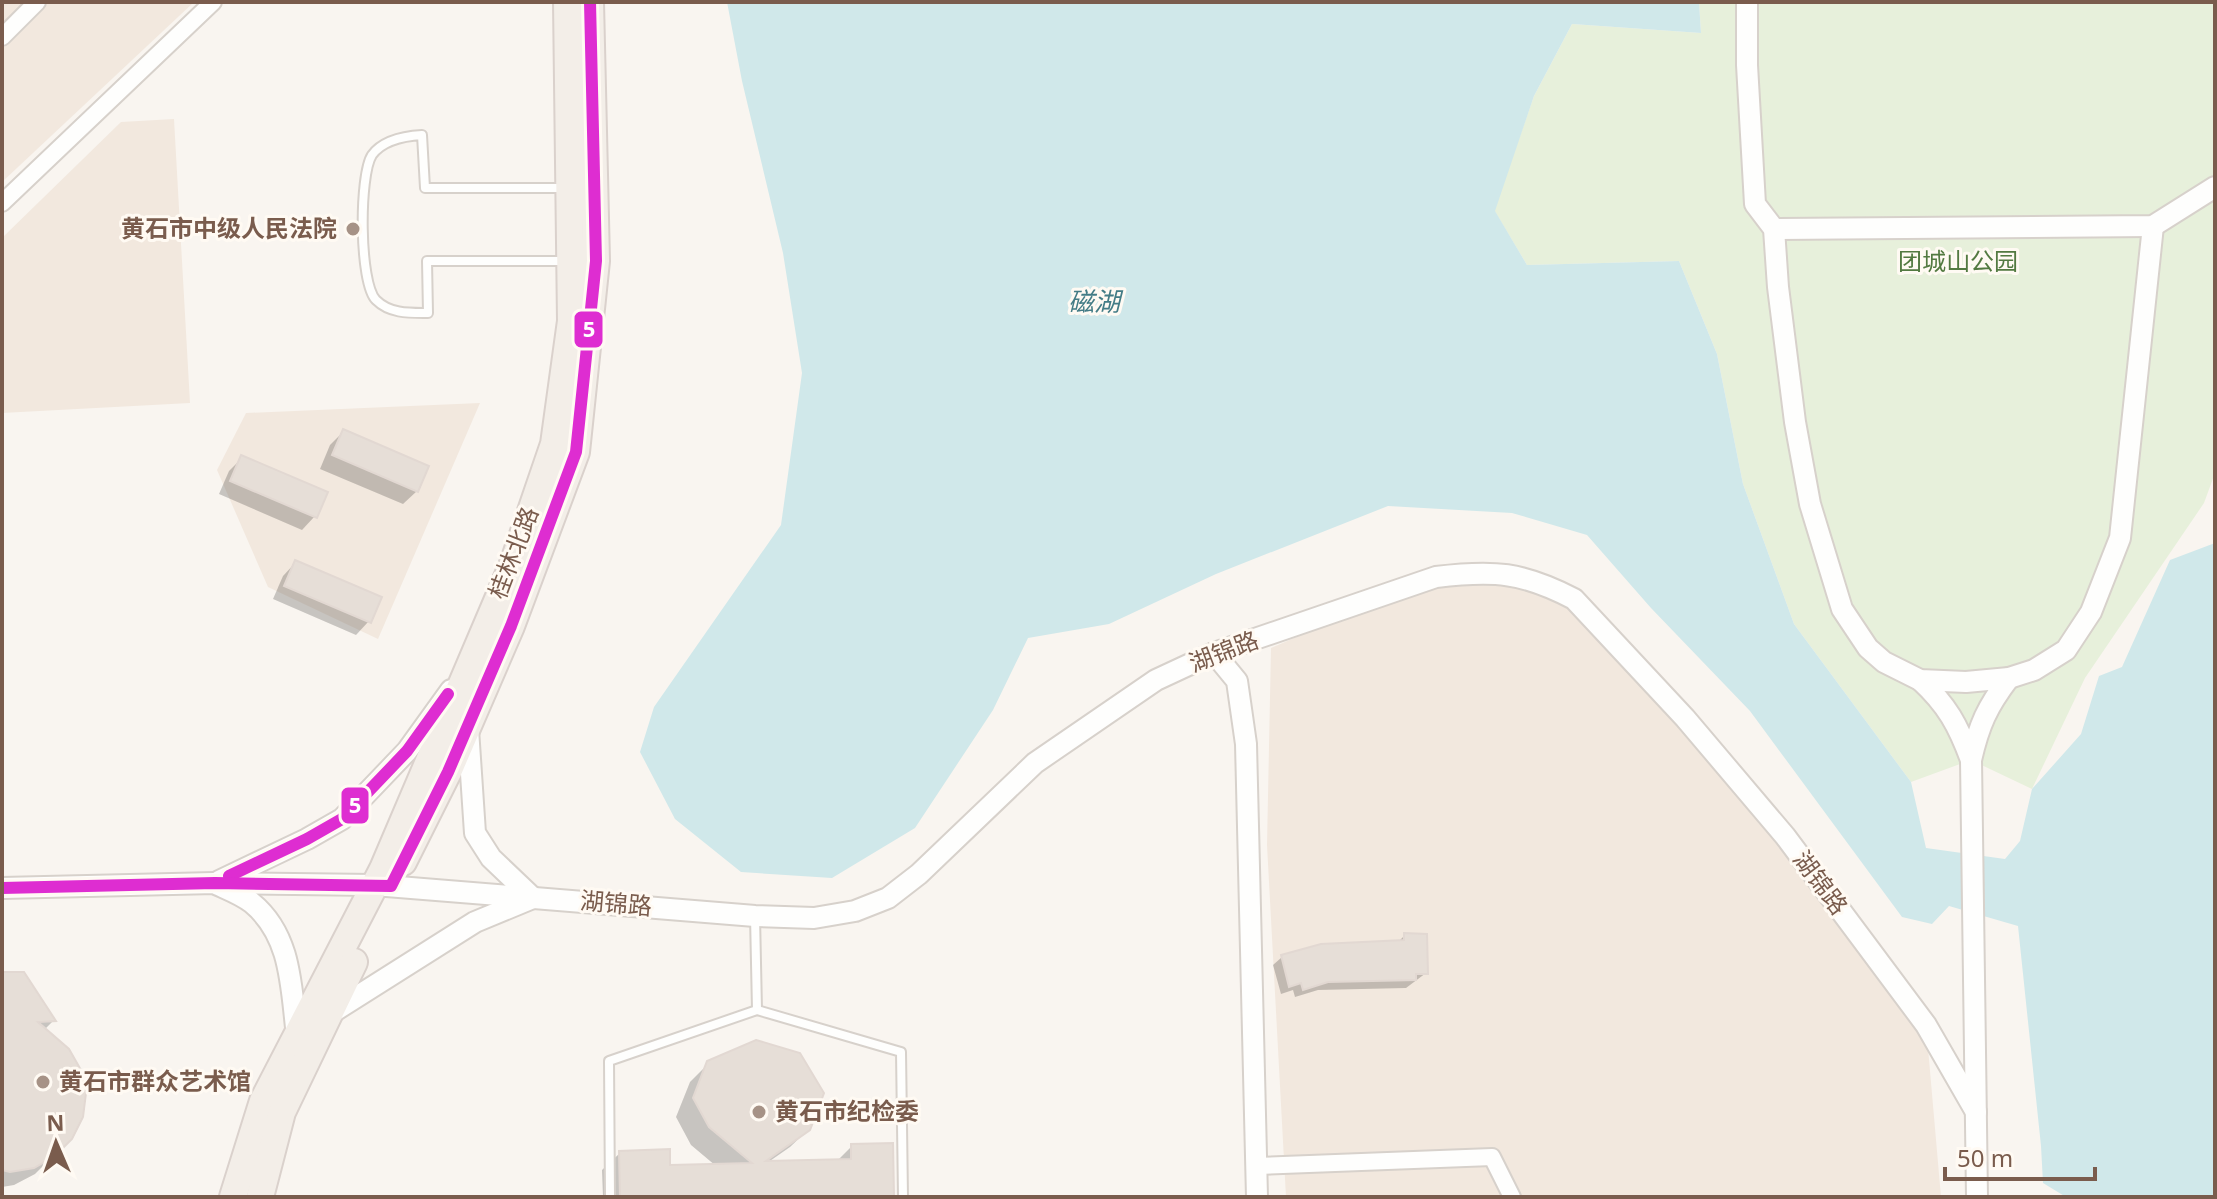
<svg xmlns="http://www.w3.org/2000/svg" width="2217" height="1199" viewBox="0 0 2217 1199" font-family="'Noto Sans','Noto Sans SC',sans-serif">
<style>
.residential{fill:#f2e8de}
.green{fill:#e7f0db}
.water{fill:#d0e8ea}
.shadow{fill:#0003}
.building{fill:#e6ded7;stroke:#e2d8d2;stroke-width:2}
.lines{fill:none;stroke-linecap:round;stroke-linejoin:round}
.service-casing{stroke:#d7d1cb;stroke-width:12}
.minor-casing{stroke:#d7d1cb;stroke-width:20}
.tertiary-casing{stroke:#d7d1cb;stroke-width:24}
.primary-casing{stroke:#dad1cc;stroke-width:30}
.service{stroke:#fefefd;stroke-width:8}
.minor{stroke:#fefefd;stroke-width:16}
.tertiary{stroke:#fefefd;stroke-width:20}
.primary{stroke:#f3eee8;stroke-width:26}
.bus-1-casing{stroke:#fffaf3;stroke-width:18}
.bus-1{stroke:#de2dd1;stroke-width:12}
.poi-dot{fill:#a69286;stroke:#fffaf3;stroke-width:3}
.labels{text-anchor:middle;stroke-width:6;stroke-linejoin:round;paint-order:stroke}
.poi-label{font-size:24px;font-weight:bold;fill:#7a5c4d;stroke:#fffaf3;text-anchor:start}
.park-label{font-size:24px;fill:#537a41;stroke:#fffaf3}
.street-label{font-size:24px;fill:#7a5c4d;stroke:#fffaf3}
.water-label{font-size:26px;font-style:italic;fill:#437c86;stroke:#fffaf3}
.line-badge{stroke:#fffaf3;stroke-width:3}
.badge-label{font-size:22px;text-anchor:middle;font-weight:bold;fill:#fff}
</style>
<rect width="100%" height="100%" fill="#f9f5f0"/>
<!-- residential -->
<g class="residential">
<path d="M2 2H194L2 182Z"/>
<path d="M174 119 190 403 2 413V238L121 122Z"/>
<path d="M480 403 378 639 268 587 217 470 246 413Z"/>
<path d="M1436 577 1543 583 1685 718 1926 1025 1941 1197H1286L1267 845 1271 648Z"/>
</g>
<!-- green -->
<path class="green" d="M1699 2H2215V473L2204 503 2085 678 2032 789 1971 760 1911 782 1794 624 1743 484 1717 354 1679 261 1527 265 1494 210 1534 96 1572 24 1701 33Z"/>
<!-- water -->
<path class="water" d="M727 2H1699L1701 33 1572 24 1534 96 1495 211 1527 265 1679 261 1717 354 1743 484 1794 624 1911 782 1926 848 2005 859 2020 841 2032 789 2081 734 2099 676 2122 667 2170 560 2215 543V1197H2066L2043 1183 2041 1146 2018 926 1949 906 1932 924 1902 917 1750 711 1651 608 1587 535 1512 513 1388 506 1216 574 1109 624 1028 638 993 710 915 828 832 878 741 872 675 819 640 752 654 707 781 525 802 373 783 253 742 81Z"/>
<!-- shadow -->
<g class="shadow">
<path d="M343 432 417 491 403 504 320 469 330 445Z"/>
<path d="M242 458 315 516 302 530 219 494 229 471Z"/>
<path d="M296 562 369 621 356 635 273 599 283 576Z"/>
<path d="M1405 935 1426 973 1406 988 1318 990 1295 997 1293 990 1281 994 1273 965 1282 957 1398 942Z"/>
<path d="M2 974 54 1020 44 1030 71 1138 35 1174 14 1185 2 1187Z"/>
<path d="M709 1063 809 1129 790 1147 767 1163 836 1162 852 1146 892 1197H603L602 1170 620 1153 669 1167 716 1166 691 1145 676 1117 690 1082Z"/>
</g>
<!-- building -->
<g class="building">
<path d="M343 429 429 466 418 492 332 455Z"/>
<path d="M241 455 328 492 317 518 230 481Z"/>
<path d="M295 560 382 597 371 623 284 586Z"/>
<path d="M1404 933 1427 934 1428 974H1416V980L1328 982 1303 990 1301 983 1289 987 1281 955 1321 944 1404 940Z"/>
<path d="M2 972H24L56 1021 38 1022 69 1049 81 1070 86 1093 83 1117 72 1139 55 1156 34 1168 10 1172 2 1170Z"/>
<path d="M756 1040 800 1053 824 1093 810 1130 766 1161 851 1159V1144L893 1143 894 1197H620L619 1151 670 1149V1165L752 1163 709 1127 693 1098 707 1061Z"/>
</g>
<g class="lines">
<defs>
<g id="service">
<path d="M566 188H425L422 135C405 136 383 140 372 155 359 175 359 283 376 300 390 314 410 313 428 313L427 261H567"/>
<path d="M757 1010 901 1052 903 1197"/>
<path d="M610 1197 609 1061 757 1010 755 916"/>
</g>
<g id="minor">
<path d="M2 37 37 2"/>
<path d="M2 203 213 2"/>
<path d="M1256 1166 1492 1157 1512 1197"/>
</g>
<g id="tertiary">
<path d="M1747 2V65L1755 204 1774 229 1778 287 1795 422 1810 504 1842 609 1868 648 1884 662 1920 680 1966 682 2009 678 2034 670 2066 650 2091 612 2120 538 2153 226"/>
<path d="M1774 229 2153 226 2215 187"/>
<path d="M1214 653 1237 681 1246 744 1257 1197"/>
<path d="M1920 680C1947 705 1958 725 1971 760L1977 1197"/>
<path d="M1971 760C1979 725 1987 707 2009 678"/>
<path d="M219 881 307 839 342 819 407 751 451 690"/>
<path d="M218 885C229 890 242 895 252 903 292 936 291 988 297 1036"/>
<path d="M2 888 215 883 374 885 755 916 814 918 855 911 888 898 919 874 1035 763 1156 680 1214 653 1436 577C1494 570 1522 572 1574 599L1685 718 1785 836 1926 1025 1976 1112"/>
<path d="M328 1015 475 922 533 898 491 858 475 833 468 729"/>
</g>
<g id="primary">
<path d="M403 862 448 772 511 626 576 452 596 261 590 2"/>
<path d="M233 1197 263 1101 383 869 513 564 554 444 571 321 567 2"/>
<path d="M260 1197 282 1112 354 962"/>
</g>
</defs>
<!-- service casing -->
<use href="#service" class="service-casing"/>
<!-- minor casing -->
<use href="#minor" class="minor-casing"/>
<!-- tertiary casing -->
<use href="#tertiary" class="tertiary-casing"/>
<!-- primary casing -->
<use href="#primary" class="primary-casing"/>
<!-- service -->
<use href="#service" class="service"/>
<!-- minor -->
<use href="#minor" class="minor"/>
<!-- tertiary -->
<use href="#tertiary" class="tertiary"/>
<!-- primary -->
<use href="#primary" class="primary"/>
<defs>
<g id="bus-1">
<path d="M229 876 307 839 342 819 407 751 448 694"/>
<path d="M2 888 215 883 391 886 448 772 511 626 576 452 596 261 590 2"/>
</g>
</defs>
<!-- bus-1 casing -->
<use href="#bus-1" class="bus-1-casing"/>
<!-- bus-1 -->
<use href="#bus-1" class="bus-1"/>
</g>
<!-- markers -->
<g class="poi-dot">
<circle cx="353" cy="229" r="8"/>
<circle cx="43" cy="1082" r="8"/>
<circle cx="759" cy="1112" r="8"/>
</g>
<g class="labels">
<!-- poi labels -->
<g class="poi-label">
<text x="337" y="237" text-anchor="end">黄石市中级人民法院</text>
<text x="59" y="1090">黄石市群众艺术馆</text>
<text x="775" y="1120">黄石市纪检委</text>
</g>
<!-- park labels -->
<g class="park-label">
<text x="1958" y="270">团城山公园</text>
</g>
<!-- street labels -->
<g class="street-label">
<text transform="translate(514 553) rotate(-69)" y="8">桂林北路</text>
<text transform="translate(1224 652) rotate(-21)" y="8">湖锦路</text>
<text transform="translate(1820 883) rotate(53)" y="8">湖锦路</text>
<text transform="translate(616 904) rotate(5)" y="8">湖锦路</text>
</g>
<!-- water labels -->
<g class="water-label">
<text x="1094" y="311">磁湖</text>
</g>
</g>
<g class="line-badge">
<rect x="573" y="310" width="31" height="39" rx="8" fill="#de2dd1"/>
<rect x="340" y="786" width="30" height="39" rx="8" fill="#de2dd1"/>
</g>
<g class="badge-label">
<text x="589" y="337">5</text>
<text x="355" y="813">5</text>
</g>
<!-- border -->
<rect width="2217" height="1199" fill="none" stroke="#7a5c4d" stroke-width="8"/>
<!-- north arrow -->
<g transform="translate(56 1143) rotate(358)" stroke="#fffaf3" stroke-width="6" paint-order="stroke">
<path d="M0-6L14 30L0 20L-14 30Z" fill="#7a5c4d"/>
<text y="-12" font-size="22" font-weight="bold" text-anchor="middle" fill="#7a5c4d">N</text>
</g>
<!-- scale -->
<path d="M1945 1167v12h150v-12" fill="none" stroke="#7a5c4d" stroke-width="4"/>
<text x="1957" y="1167" font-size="24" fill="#7a5c4d" stroke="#fffaf3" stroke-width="6" paint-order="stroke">50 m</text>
</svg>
